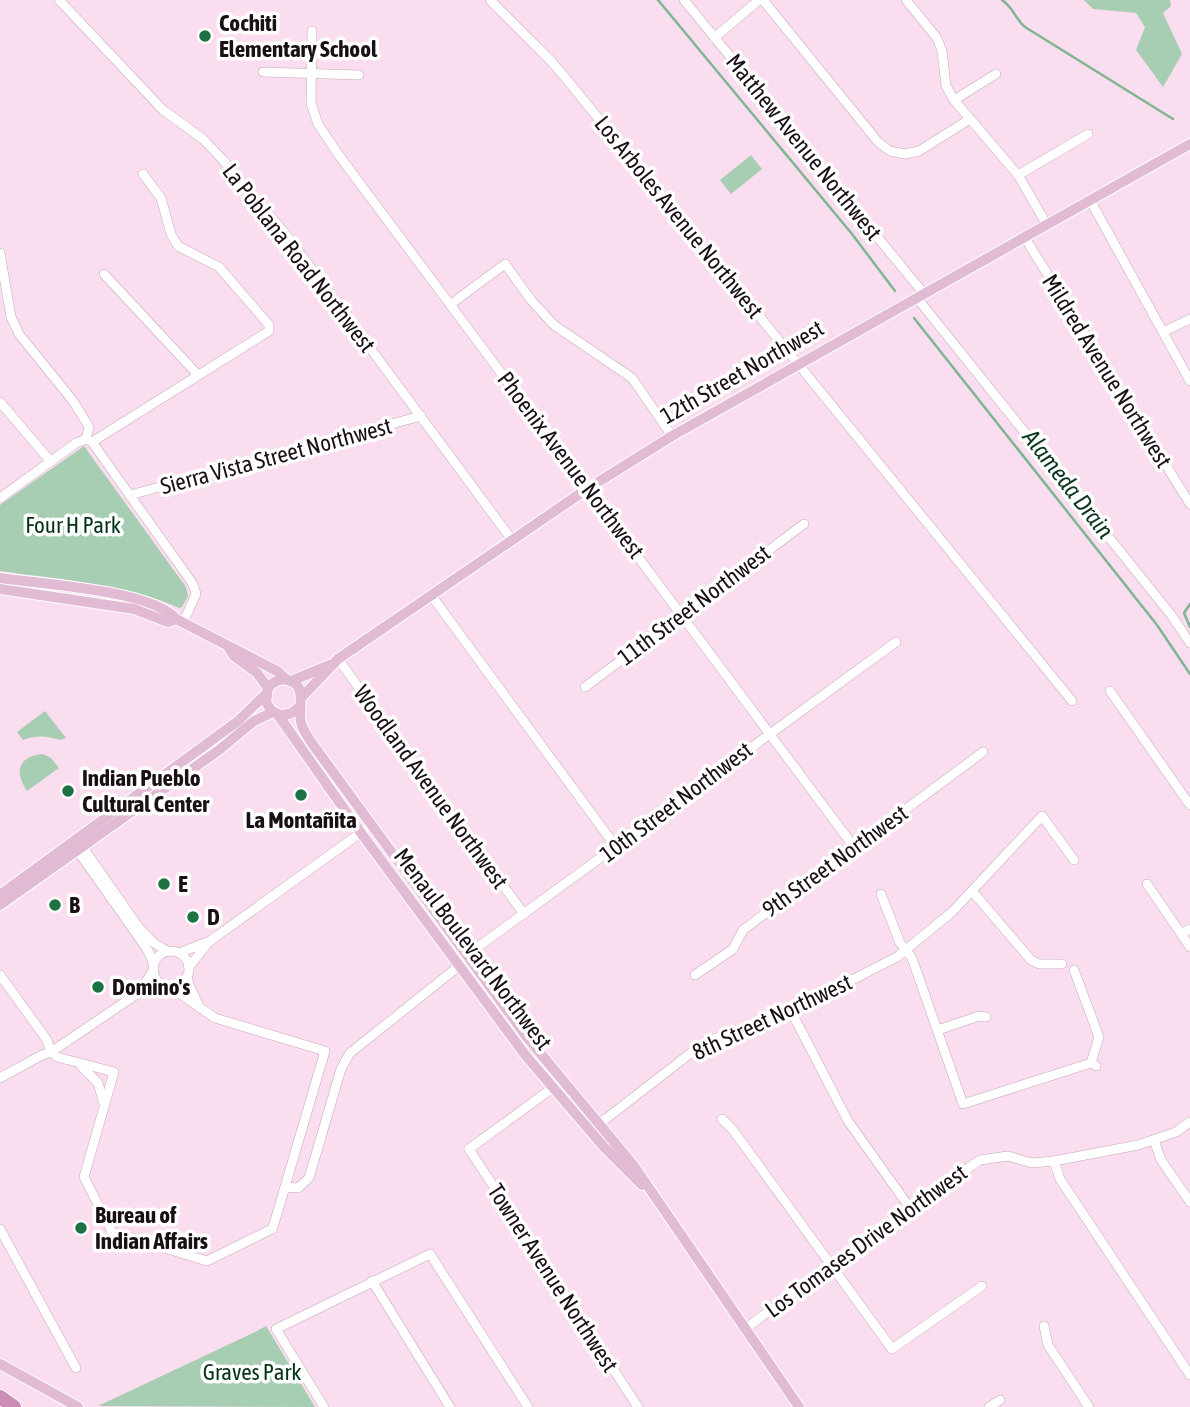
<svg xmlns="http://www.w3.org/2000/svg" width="1190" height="1407" viewBox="0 0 1190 1407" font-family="'Asap Condensed',sans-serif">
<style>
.green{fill:#a7ceb3}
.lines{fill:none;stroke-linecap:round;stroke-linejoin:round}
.stream{stroke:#80b591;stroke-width:2.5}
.minor-casing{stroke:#c5a9ba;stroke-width:10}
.major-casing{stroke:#fff;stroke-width:12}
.highway-casing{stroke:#fff;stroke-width:16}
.minor{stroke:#fff;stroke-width:9}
.major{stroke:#e1bad3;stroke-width:10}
.highway{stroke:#cd8cb5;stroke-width:14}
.poi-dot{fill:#1d7143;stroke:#fff;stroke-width:2.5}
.labels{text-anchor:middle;stroke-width:7;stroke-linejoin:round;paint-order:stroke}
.poi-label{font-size:23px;font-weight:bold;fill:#190f15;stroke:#fff;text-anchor:start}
.street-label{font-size:23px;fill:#190f15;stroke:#fff}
.park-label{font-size:23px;fill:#06321a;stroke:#fff}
.water-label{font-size:24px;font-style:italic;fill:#0b361e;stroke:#fff}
</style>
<rect width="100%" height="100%" fill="#faddee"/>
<!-- green -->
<g class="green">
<path d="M1084 0H1170L1171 6 1163 13 1182 54 1163 87 1136 50 1145 27 1136 13 1093 9Z"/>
<path d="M751 155 762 169 731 194 720 180Z"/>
<path d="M84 446 186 587 188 596 182 607 179 608C123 583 60 580 0 571V505Z"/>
<path d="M45 711 66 738 60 740C46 736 37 735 23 740L17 732Z"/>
<path d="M43 754 51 758 59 768 27 791C14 772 18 756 43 754Z"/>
<path d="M266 1326 315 1407 98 1406 253 1333Z"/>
</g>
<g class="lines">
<!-- stream -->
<g class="stream">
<path d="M658 0 852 234 895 291"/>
<path d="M1002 0C1013 7 1016 20 1025 27L1173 119"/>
<path d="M914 318 1157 625 1190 674"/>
<path d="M1190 604 1184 613 1190 627"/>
</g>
<defs>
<g id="minor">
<path d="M59 0 163 110 203 139 223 160 288 237 512 540"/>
<path d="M490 0 551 61 568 81 1072 701"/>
<path d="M684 0 924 294"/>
<path d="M763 0 853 111 878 142 890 151 905 154 919 151 970 119"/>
<path d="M906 0 937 38 942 51 946 86 954 100 1018 175 1047 225"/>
<path d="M312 31 311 103 318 124 338 154 854 847"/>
<path d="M714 38 759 0"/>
<path d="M263 72 359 75"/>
<path d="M954 100 996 74"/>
<path d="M1018 175 1088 134"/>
<path d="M1090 200 1190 381"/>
<path d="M1025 238 1190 504"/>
<path d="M0 253 11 317 19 334 73 401 89 427 86 439"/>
<path d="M104 274 198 375"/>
<path d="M917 298 1172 616 1190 643"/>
<path d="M451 304 505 264 531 300 554 325 632 378 672 436"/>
<path d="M1163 332 1190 319"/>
<path d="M0 402 51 462"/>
<path d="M86 439 92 442 193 584 196 594 183 623"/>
<path d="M92 442 269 331V325L219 267 178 246 171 234 161 198 143 174"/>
<path d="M130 495 421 416"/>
<path d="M0 498 76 443 86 439"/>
<path d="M431 595 616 847"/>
<path d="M338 659 524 914"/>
<path d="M585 687 804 524"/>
<path d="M1110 691 1190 805"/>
<path d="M78 844 82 846 140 929 154 943 169 952"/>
<path d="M75 847 147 949 154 964"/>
<path d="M1147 884 1190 947"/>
<path d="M972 891 1031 960 1039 964H1062"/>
<path d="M881 894 900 943 912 958 963 1104 1091 1063 1096 1066"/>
<path d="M1181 934 1190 929"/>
<circle cx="171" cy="969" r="18"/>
<path d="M179 953 210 941 366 829"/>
<path d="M189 967 208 943"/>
<path d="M1074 970 1099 1037 1091 1063"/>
<path d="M0 975 47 1040 51 1052 57 1057 114 1072 84 1177 112 1232 207 1261 272 1229 274 1224 325 1051 215 1018 170 987"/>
<path d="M695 975 733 949 743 930 983 752"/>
<path d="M187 976 189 985 199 1006"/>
<path d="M137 994 154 970"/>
<path d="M791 1011 848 1121 910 1208"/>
<path d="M938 1030 979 1016 986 1017"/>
<path d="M81 1066 98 1083 104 1104"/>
<path d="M0 1078 42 1055 51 1052 137 994 165 986"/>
<path d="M558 1084 469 1149 638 1407"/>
<path d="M722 1119 733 1130 892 1349 982 1286"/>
<path d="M594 1128 705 1042 791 1011 897 957 952 912 1042 816 1074 860"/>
<path d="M1154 1140 1161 1160 1190 1202"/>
<path d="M1054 1161 1060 1179 1190 1375"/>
<path d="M285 1187 298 1188 309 1178 341 1069 350 1053 459 966 467 955 896 642"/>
<path d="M0 1229 76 1368"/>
<path d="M372 1281 450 1407"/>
<path d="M1044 1326 1048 1345 1089 1407"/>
<path d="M746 1328 910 1208 980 1160 1008 1156 1032 1163 1054 1161 1138 1145 1176 1132 1190 1122"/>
<path d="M324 1407 276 1329 430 1254 528 1407"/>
<path d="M989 1407 1000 1400"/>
</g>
<g id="major">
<path d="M0 578C40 584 152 590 176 619L277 671 286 679"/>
<path d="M0 589 134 609 168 622 176 619"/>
<path d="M229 648 234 656 257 673 268 688"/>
<path d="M291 681 330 665"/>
<path d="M301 698 338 659 587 489 672 436 1190 144"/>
<path d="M299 707C288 719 273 717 266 702L268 688C273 682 279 678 287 680 309 684 297 708 301 722 302 729 307 735 311 742L526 1036 634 1166 799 1407"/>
<path d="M278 715 361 833 526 1056 604 1147 642 1185"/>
<path d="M0 895 238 721 266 694"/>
<path d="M0 905 219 750 254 721 273 712"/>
<path d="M0 1364 78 1407"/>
</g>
<path id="highway" d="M0 1397 14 1407"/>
</defs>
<!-- minor casing -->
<use href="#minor" class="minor-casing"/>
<!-- major casing -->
<use href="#major" class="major-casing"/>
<!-- highway casing -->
<use href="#highway" class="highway-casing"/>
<!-- minor -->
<use href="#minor" class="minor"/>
<!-- major -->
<use href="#major" class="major"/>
<!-- highway -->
<use href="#highway" class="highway"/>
</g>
<!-- markers -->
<g class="poi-dot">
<circle cx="205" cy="36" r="7"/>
<circle cx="68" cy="791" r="7"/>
<circle cx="301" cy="795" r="7"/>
<circle cx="164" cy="884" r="7"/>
<circle cx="55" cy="905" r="7"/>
<circle cx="193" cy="917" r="7"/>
<circle cx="98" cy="987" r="7"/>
<circle cx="81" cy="1228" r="7"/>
</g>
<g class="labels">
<!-- poi labels -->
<g class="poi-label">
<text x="219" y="31">Cochiti<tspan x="219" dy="26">Elementary School</tspan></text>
<text x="82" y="786">Indian Pueblo<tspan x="82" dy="26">Cultural Center</tspan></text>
<text x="301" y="828" text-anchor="middle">La Montañita</text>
<text x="178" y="892">E</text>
<text x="69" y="913">B</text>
<text x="207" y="925">D</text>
<text x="112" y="995">Domino's</text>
<text x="95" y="1223">Bureau of<tspan x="95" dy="26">Indian Affairs</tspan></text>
</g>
<!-- street labels -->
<g class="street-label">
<text transform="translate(804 147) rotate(51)" y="8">Matthew Avenue Northwest</text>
<text transform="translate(679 217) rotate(51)" y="8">Los Arboles Avenue Northwest</text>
<text transform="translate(299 258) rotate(52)" y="8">La Poblana Road Northwest</text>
<text transform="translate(1107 371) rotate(58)" y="8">Mildred Avenue Northwest</text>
<text transform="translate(742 372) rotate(-30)" y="8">12th Street Northwest</text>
<text transform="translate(276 456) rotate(-15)" y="8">Sierra Vista Street Northwest</text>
<text transform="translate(571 465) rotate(53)" y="8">Phoenix Avenue Northwest</text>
<text transform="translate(694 605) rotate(-37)" y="8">11th Street Northwest</text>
<text transform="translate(431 787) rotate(54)" y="8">Woodland Avenue Northwest</text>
<text transform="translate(676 802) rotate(-37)" y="8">10th Street Northwest</text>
<text transform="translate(835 861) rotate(-36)" y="8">9th Street Northwest</text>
<text transform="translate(473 949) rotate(53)" y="8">Menaul Boulevard Northwest</text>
<text transform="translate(772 1017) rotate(-25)" y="8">8th Street Northwest</text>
<text transform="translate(866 1241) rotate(-36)" y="8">Los Tomases Drive Northwest</text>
<text transform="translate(553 1278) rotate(57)" y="8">Towner Avenue Northwest</text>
</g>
<!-- park labels -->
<g class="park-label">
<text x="73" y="533">Four H Park</text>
<text x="252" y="1380">Graves Park</text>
</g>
<!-- water labels -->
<g class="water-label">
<text transform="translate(1068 484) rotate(52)" y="8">Alameda Drain</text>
</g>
</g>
</svg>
